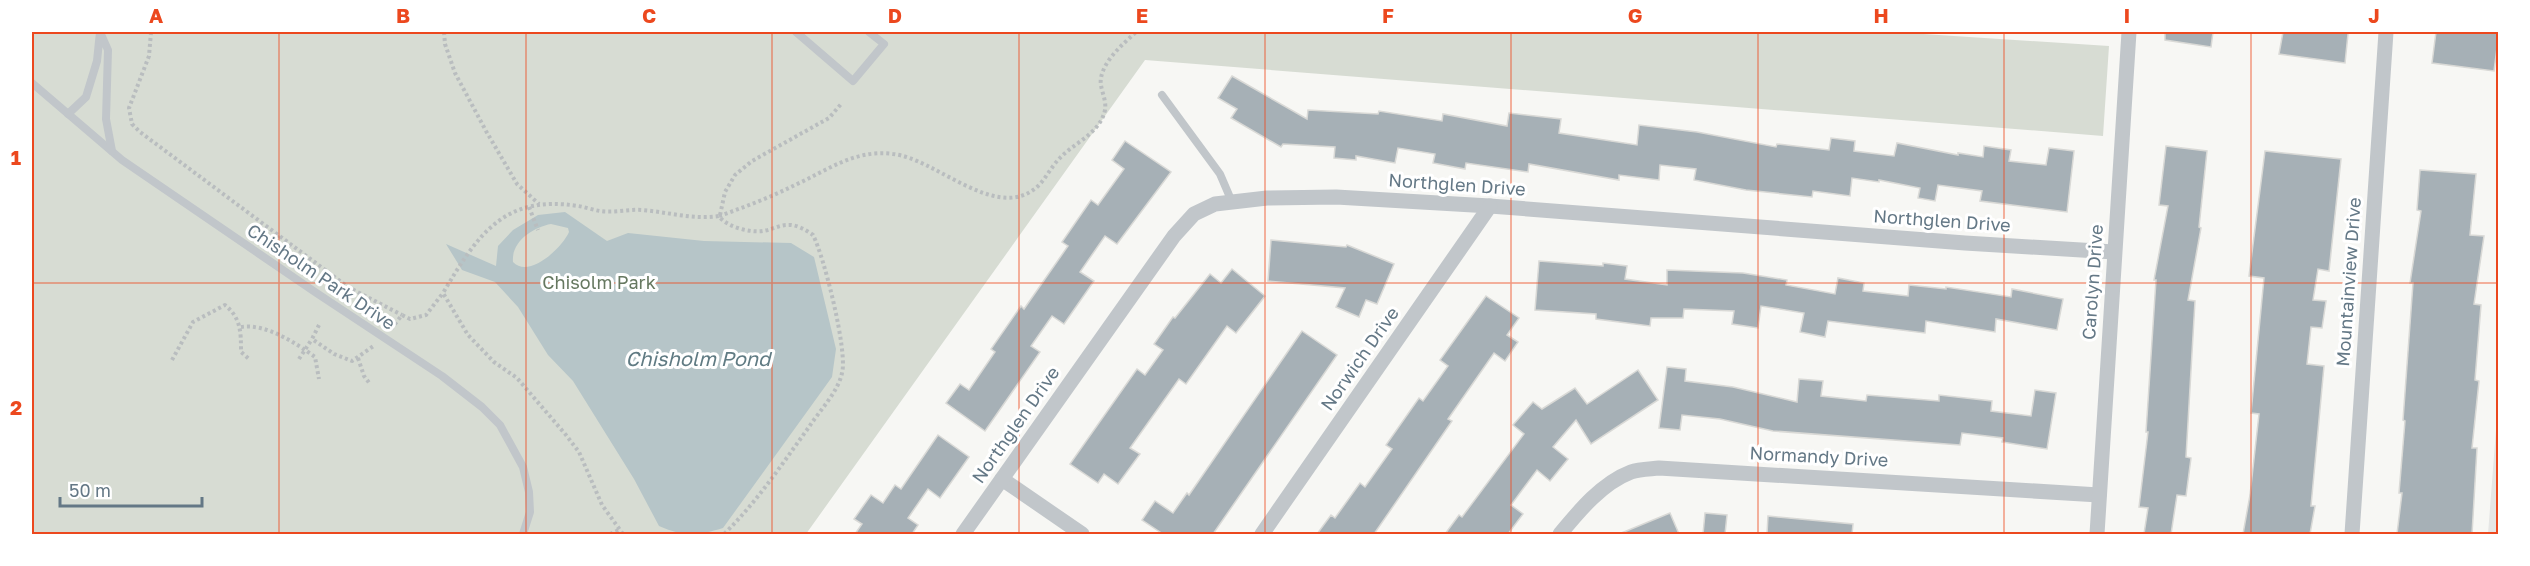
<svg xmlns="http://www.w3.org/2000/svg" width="2530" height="566" viewBox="0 0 2530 566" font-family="'Golos Text',sans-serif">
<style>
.built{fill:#e5e6e5}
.green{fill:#d7dcd3}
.water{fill:#b6c5c8;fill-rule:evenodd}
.building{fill:#a6b0b6;stroke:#d9d9d6;stroke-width:1.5}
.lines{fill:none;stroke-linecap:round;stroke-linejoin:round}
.path{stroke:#b9bdbf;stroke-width:4;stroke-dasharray:3 3;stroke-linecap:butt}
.lane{stroke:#c1c6ca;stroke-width:8}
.street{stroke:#c1c6ca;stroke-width:15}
.grid{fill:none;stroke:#ec481e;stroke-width:1.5;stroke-opacity:0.55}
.labels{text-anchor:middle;stroke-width:6;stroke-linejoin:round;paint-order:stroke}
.street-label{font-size:18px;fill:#647886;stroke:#fff}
.park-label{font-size:18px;fill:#667860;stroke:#fff}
.water-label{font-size:20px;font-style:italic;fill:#607b83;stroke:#fff}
.neatline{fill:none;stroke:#ec481e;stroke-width:2}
.grid-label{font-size:20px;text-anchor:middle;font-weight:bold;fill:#ec481e}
</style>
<rect width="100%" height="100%" fill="#f7f7f4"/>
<!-- built -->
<path class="built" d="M2498 404V534H2488Z"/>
<!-- green -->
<path class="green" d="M32 32H1893L2109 46 2103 136 1145 60 806 534H32Z"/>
<!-- water -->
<path class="water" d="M565 212 607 241 628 233 704 241 791 243 814 257 836 349 832 377 723 528C696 536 685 537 659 526L634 479 573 381 548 355 518 307 495 282 462 270 446 244 496 266 498 246 513 230 538 215ZM551 224 568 228 569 232C562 248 529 279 513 262 511 241 534 227 551 224Z"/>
<!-- building -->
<g class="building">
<path d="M2165 32H2213L2211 47 2165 40Z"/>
<path d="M2283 32H2345L2348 34 2345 63 2279 54Z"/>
<path d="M2436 32H2499L2494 71 2432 63Z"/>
<path d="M1232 76 1307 119 1308 110 1378 114 1379 111 1442 121 1443 114 1507 126 1509 113 1561 119 1559 133 1637 145 1639 125 1697 132 1776 147 1777 144 1829 150 1831 138 1855 141 1854 151 1894 156 1897 143 1958 155V153L1983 157 1984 146 2011 150 2009 161 2046 165 2049 148 2074 151 2067 212 1980 201 1982 191 1938 185 1935 201 1918 198 1920 188 1879 180V182L1852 178 1850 196 1813 191 1812 197 1746 190 1694 180 1696 169 1660 165 1659 180 1619 175V180L1529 164 1528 172 1466 163 1465 169 1433 163 1435 154 1398 148 1395 163 1356 156V160L1334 158 1335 147 1283 144 1281 147 1231 118 1237 109 1218 98Z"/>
<path d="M1125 141 1171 172 1117 244 1105 236 1080 272 1094 281 1064 324 1052 316 1031 346 1040 352 985 431 946 403 960 384 969 390 995 352 991 349 1021 306 1024 309 1068 246 1062 242 1091 200 1098 205 1124 169 1112 160Z"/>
<path d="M2166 146 2207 151 2199 227 2201 228 2188 300 2195 301 2186 457 2191 458 2186 496 2177 495 2171 534H2144L2148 508 2139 507 2148 432H2146L2156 280H2154L2168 206 2159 205Z"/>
<path d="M2265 151 2341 159 2329 271 2318 269 2313 300 2326 301 2322 328 2311 327 2307 364 2324 366 2311 506H2315L2310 534H2243L2250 495 2259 414 2251 413 2264 278 2249 276Z"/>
<path d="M2420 170 2476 174 2470 235 2484 236 2474 304 2481 305 2475 380 2479 381 2472 448H2477L2472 534H2397L2402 493H2399L2405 421 2403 420 2413 283H2410L2421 211 2417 210Z"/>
<path d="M1271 240 1346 247 1347 245 1394 264 1377 304 1366 300 1359 317 1336 307 1345 288 1268 281Z"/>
<path d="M1539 261 1603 266V263L1627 266 1625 279 1667 285V270L1743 273 1787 280 1786 285 1835 294 1838 278 1864 283 1863 291 1908 296 1909 285 1946 289V287L2011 297 2012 289 2063 299 2057 330 1996 319 1995 332 1926 321 1925 333 1828 321 1825 337 1800 332 1804 313 1761 306 1758 328 1732 324 1734 311 1684 309 1683 318H1651L1650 326 1596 319V314L1535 310Z"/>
<path d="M1232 269 1265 296 1236 333 1227 326 1186 384 1179 379 1130 448 1140 454 1118 484 1104 474 1098 483 1070 464 1137 369 1145 375 1163 350 1154 344 1173 317 1175 318 1210 274 1221 283Z"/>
<path d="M1486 296 1519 318 1507 335 1518 342 1505 361 1494 353 1448 419 1452 421 1374 534H1317L1331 515 1335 518 1360 483 1365 487 1392 449 1386 445 1419 398 1423 401 1448 366 1440 360Z"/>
<path d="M1302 331 1337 355 1213 534H1163L1142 520 1155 501 1173 513 1187 493 1189 495Z"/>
<path d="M1667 367 1686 369 1685 381 1733 387 1797 402 1799 379 1823 381 1821 396 1866 401 1867 395 1939 401V395L1992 401 1991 411 2031 416 2035 390 2056 393 2047 449 2002 442 2003 438 1962 433 1960 445 1773 431 1720 419 1682 415 1680 430 1659 428Z"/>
<path d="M1638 370 1658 400 1591 444 1576 420 1553 447 1568 459 1550 481 1537 470 1511 505 1523 514 1508 534H1445L1459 515 1462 517 1524 434 1513 425 1533 402 1542 409 1575 388 1587 404Z"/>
<path d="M938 435 969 457 940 498 928 489 908 518 918 525 912 534H855L862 524 854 519 871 495 883 503 895 485 901 489Z"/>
<path d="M1670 513 1679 534H1619Z"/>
<path d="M1705 513 1727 515 1725 534H1703Z"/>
<path d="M1768 516 1853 524 1852 534H1767Z"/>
</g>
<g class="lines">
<!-- path -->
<g class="path">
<path d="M151 32 149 56 129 108 132 124 140 132 348 287 402 315"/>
<path d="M444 32 445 44 455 73 486 131 517 184 539 204"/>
<path d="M529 207 538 230"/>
<path d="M720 215 725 192 735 175 752 161 829 118 842 103"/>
<path d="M719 216C745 207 771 197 795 185 828 170 855 149 893 154 934 158 993 219 1033 190 1044 183 1050 168 1059 159 1073 143 1100 134 1105 110 1107 99 1099 88 1101 78 1104 60 1123 44 1136 32"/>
<path d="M272 248 280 236"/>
<path d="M319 325 312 339 334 354 352 361 375 345"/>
<path d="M241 327C265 323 296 343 315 357L319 379"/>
<path d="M391 329 402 315 410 319 426 315 443 293"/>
<path d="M358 358 364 376 370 384"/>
<path d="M299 359 312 339"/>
<path d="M172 360 193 322 225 305C241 318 241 332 241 352L250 360"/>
<path d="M610 534 619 530"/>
<path d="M623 534 602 505 579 452 566 435 517 378 494 362 468 335 443 293C477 236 503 194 578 206 585 207 593 210 600 211 614 213 628 209 642 210 668 212 693 220 719 216 726 227 751 233 763 231 771 230 779 225 787 225 796 224 806 230 813 235 824 256 848 352 842 373 838 392 820 410 809 427 782 464 757 502 724 534"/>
</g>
<!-- lane -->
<g class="lane">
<path d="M796 32 853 81 884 44 869 32"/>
<path d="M32 83 122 160 315 292 442 376 482 407 500 425 523 467 529 492 530 512 523 534"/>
<path d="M1162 95 1220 174 1232 202"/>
<path d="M68 114 86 97 97 61 100 32 108 50 106 119 112 151"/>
</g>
<!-- street -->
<g class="street">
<path d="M1002 479 1082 534"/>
<path d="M963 534 1174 236 1194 214 1215 204 1267 198 1336 197 1490 206 1965 243 2114 252"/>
<path d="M1262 534 1490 206"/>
<path d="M1560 534C1579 511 1602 483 1631 472 1639 469 1650 469 1659 468L2099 495"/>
<path d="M2097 534 2129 32"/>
<path d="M2352 534 2386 32"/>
</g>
</g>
<!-- grid -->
<path class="grid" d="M279 32V534M526 32V534M772 32V534M1019 32V534M1265 32V534M1511 32V534M1758 32V534M2004 32V534M2251 32V534M32 283H2498"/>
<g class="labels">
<!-- street labels -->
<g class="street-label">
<text transform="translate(1457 185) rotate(4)" y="6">Northglen Drive</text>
<text transform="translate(1942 221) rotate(4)" y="6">Northglen Drive</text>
<text transform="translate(321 277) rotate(34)" y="6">Chisholm Park Drive</text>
<text transform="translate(2093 282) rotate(-86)" y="6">Carolyn Drive</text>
<text transform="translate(2349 282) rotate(-86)" y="6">Mountainview Drive</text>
<text transform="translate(1360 359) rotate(-55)" y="6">Norwich Drive</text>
<text transform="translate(1016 425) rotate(-55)" y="6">Northglen Drive</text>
<text transform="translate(1819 457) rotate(3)" y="6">Normandy Drive</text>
</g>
<!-- park labels -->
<g class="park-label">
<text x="599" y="289">Chisolm Park</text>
</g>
<!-- water labels -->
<g class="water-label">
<text x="698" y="366">Chisholm Pond</text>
</g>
</g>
<!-- border -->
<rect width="2530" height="566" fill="none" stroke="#ffffff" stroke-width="66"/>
<!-- scale -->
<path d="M60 497v9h142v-9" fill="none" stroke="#647886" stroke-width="3"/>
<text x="69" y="497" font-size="18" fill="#647886" stroke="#ffffff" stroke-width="4.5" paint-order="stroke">50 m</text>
<rect x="33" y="33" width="2464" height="500" class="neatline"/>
<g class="grid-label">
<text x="156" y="23">A</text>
<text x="403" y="23">B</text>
<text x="649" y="23">C</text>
<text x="895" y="23">D</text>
<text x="1142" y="23">E</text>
<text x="1388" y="23">F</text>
<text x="1635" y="23">G</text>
<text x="1881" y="23">H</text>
<text x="2127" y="23">I</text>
<text x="2374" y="23">J</text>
<text x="16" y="165">1</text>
<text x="16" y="415">2</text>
</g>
</svg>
